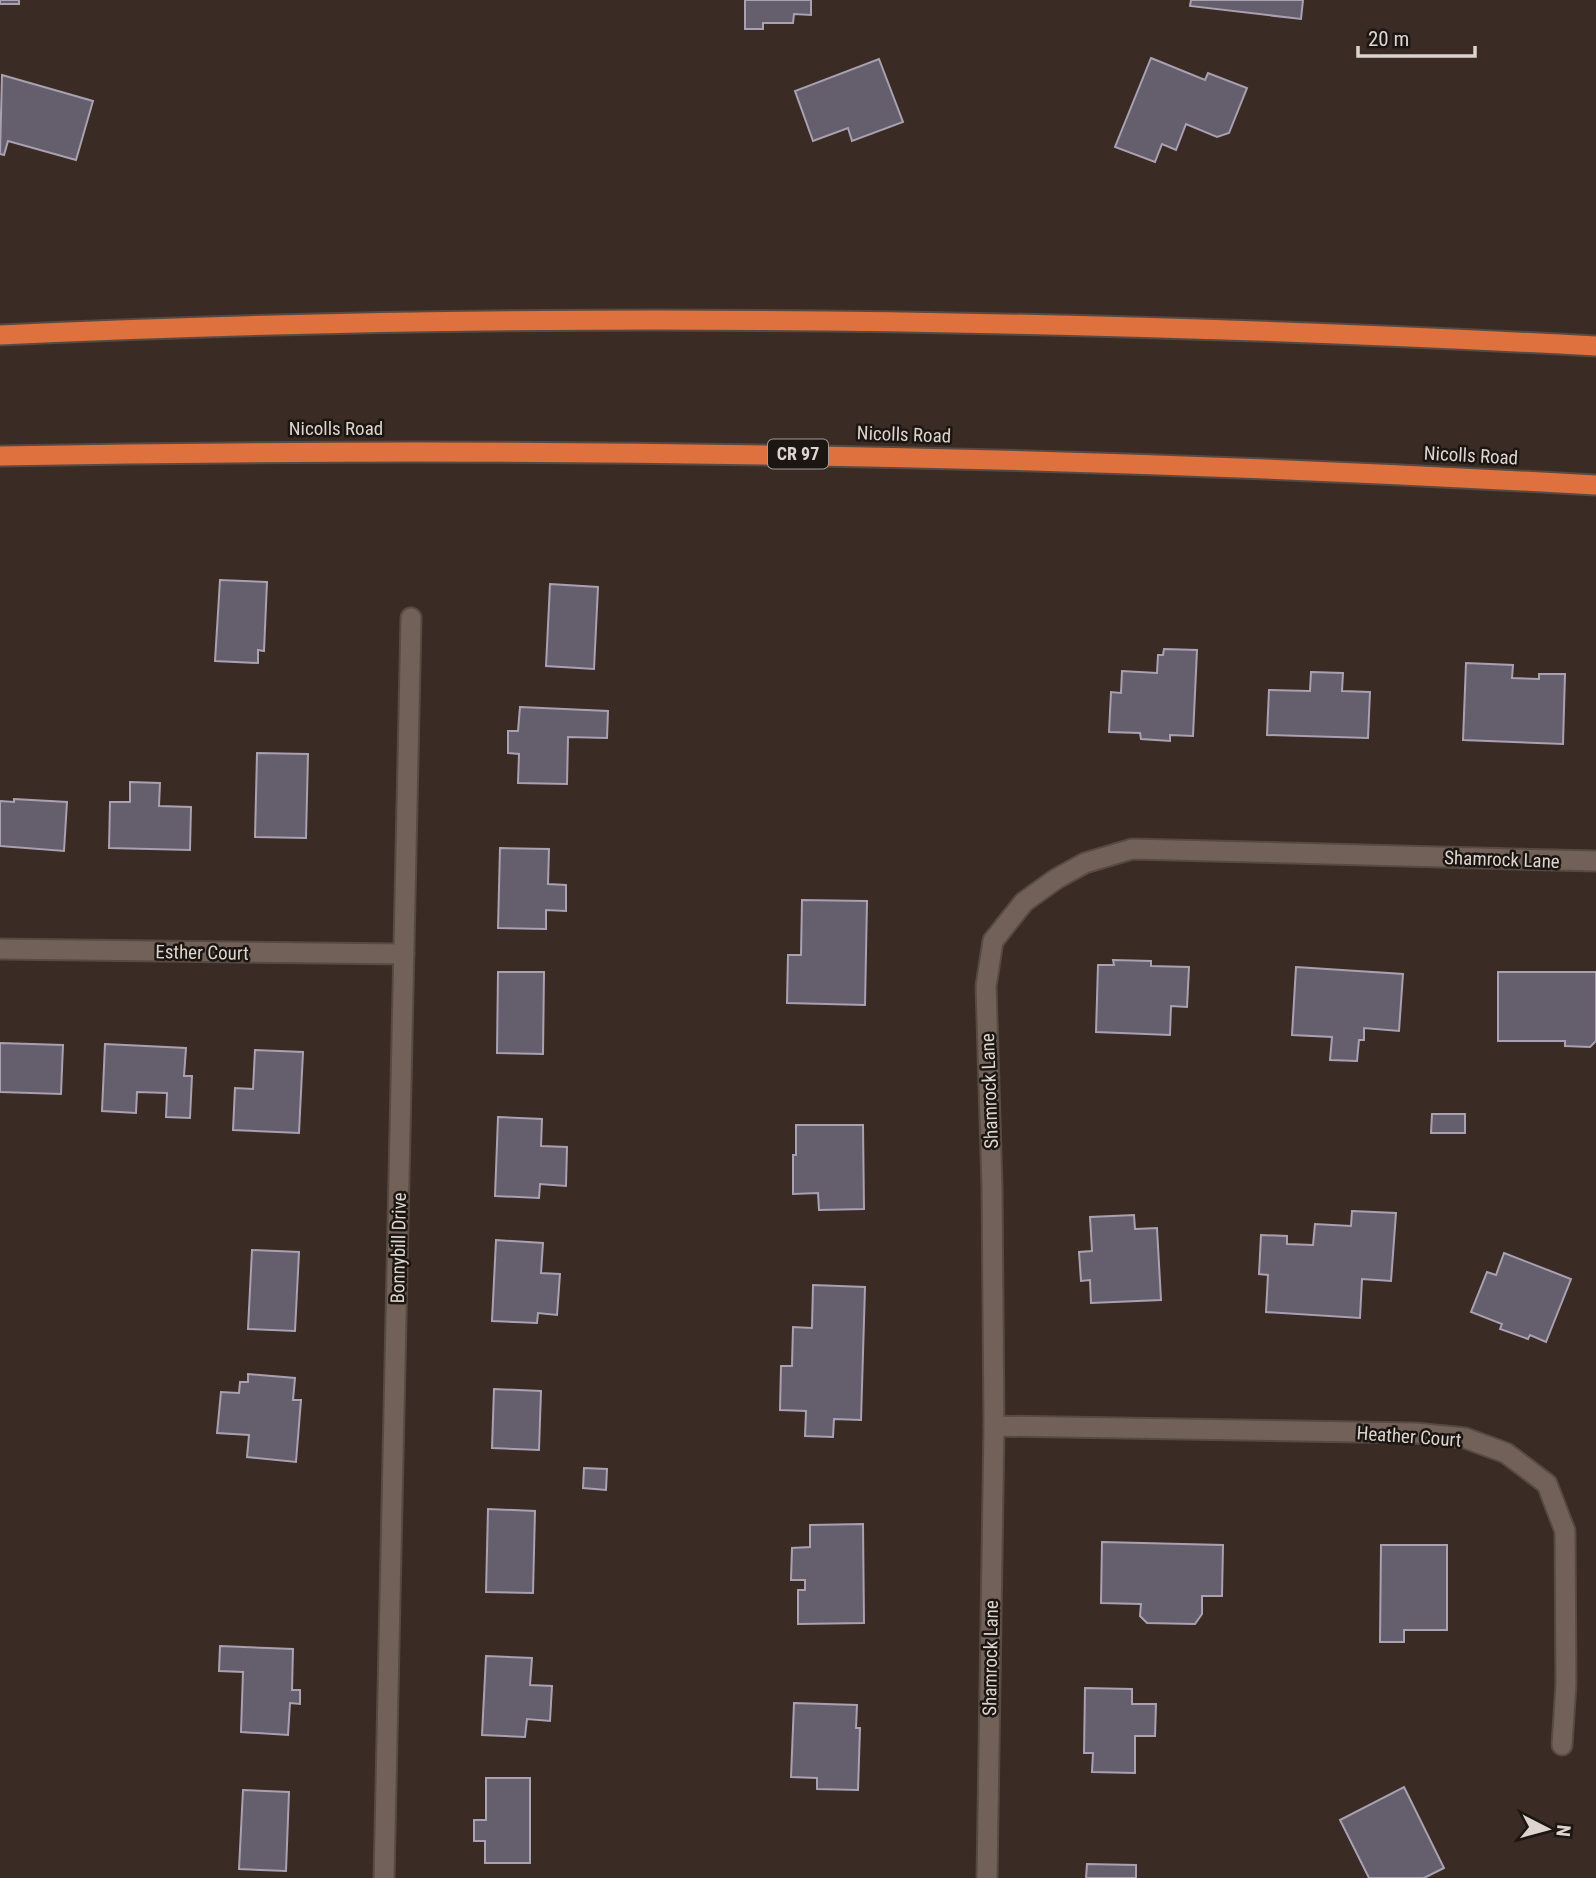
<svg xmlns="http://www.w3.org/2000/svg" width="1596" height="1878" viewBox="0 0 1596 1878" font-family="'Roboto Condensed',sans-serif">
<style>
.building{fill:#655e6d;stroke:#a9a1b2;stroke-width:2}
.lines{fill:none;stroke-linecap:round;stroke-linejoin:round}
.minor-casing{stroke:#564a43;stroke-width:23}
.trunk-casing{stroke:#564a43;stroke-width:23}
.minor{stroke:#726159;stroke-width:19}
.trunk{stroke:#de713e;stroke-width:19}
.labels{text-anchor:middle;stroke-width:5;stroke-linejoin:round;paint-order:stroke}
.shield{fill:#1c1612;stroke:#a49b96;stroke-width:2}
.shield-label{font-size:18px;font-weight:bold;fill:#ded4cf}
.street-label{font-size:19px;fill:#ded4cf;stroke:#1c1612}
</style>
<rect width="100%" height="100%" fill="#3a2b24"/>
<!-- building -->
<g class="building">
<rect x="0" y="0" width="19" height="4"/>
<path d="M745 0H811V15L794 14 793 23H763V29H745Z"/>
<path d="M1191 0H1303L1301 19 1190 6Z"/>
<path d="M1151 58 1205 80 1208 73 1247 88 1229 133 1217 137 1186 124 1176 150 1162 144 1155 162 1115 147Z"/>
<path d="M879 59 903 122 852 141 848 128 813 141 795 91Z"/>
<path d="M2 75 93 101 76 160 8 141 4 155 0 154Z"/>
<path d="M220 580 267 582 264 651 258 650V663L215 661Z"/>
<path d="M550 584 598 587 594 669 546 666Z"/>
<path d="M1164 649 1197 650 1193 736 1170 735V741L1141 739 1140 733 1109 732 1111 692 1121 693 1122 671 1157 673 1158 655H1163Z"/>
<path d="M1466 663 1513 665 1512 678 1539 679V674H1565L1563 744 1463 740Z"/>
<path d="M1311 672 1343 673 1342 691 1370 692 1368 738 1267 735 1269 690 1310 691Z"/>
<path d="M520 707 608 711 607 738 568 737 567 784 518 783 519 754 508 753V731H518Z"/>
<path d="M257 753 308 754 306 838 255 837Z"/>
<path d="M130 782 160 783 159 806 191 807 190 850 109 848 110 802H130Z"/>
<path d="M14 799 67 802 64 851 0 846V801L14 802Z"/>
<path d="M500 848 549 849 548 884 566 885V911L546 910V929L498 928Z"/>
<path d="M802 900 867 901 865 1005 787 1003 788 955H801Z"/>
<path d="M1113 960 1151 961V966L1189 967 1187 1007 1171 1006 1170 1035 1096 1032 1098 965H1114Z"/>
<path d="M1296 967 1403 974 1399 1031 1364 1028V1040H1359L1357 1061 1330 1060 1332 1037 1292 1035Z"/>
<path d="M498 972H544L543 1054 497 1053Z"/>
<path d="M1498 972H1596V1041L1590 1047 1565 1046V1041H1498Z"/>
<path d="M0 1043 63 1045 61 1094 0 1092Z"/>
<path d="M105 1044 186 1048 184 1076H192L190 1118 166 1117 167 1093 137 1092 136 1113 102 1111Z"/>
<path d="M255 1050 303 1052 299 1133 233 1130 235 1088 253 1089Z"/>
<path d="M1432 1114H1465V1133H1431Z"/>
<path d="M498 1117 542 1119 541 1146 567 1147 566 1186 540 1184 539 1198 495 1196Z"/>
<path d="M796 1125H863L864 1209 819 1210 818 1193 793 1194V1155H796Z"/>
<path d="M1352 1211 1396 1213 1391 1281 1362 1279 1360 1318 1266 1312 1268 1275 1259 1274 1261 1235 1287 1236V1244L1313 1245 1315 1224 1351 1226Z"/>
<path d="M1134 1215 1135 1229 1157 1228 1161 1300 1091 1303 1090 1280 1081 1281 1079 1252 1092 1251 1090 1217Z"/>
<path d="M496 1240 543 1243 541 1273 560 1274 557 1315 538 1313 537 1323 492 1321Z"/>
<path d="M252 1250 299 1252 295 1331 248 1329Z"/>
<path d="M1504 1253 1571 1279 1546 1342 1530 1335 1528 1339 1500 1329 1502 1324 1471 1312 1487 1272 1496 1275Z"/>
<path d="M813 1285 865 1287 861 1420 834 1419 833 1437 805 1436 806 1411 780 1410 781 1366H792L793 1327 812 1328Z"/>
<path d="M248 1374 295 1378 293 1400H301L296 1462 247 1457 249 1435 217 1433 221 1392 239 1393 240 1382H248Z"/>
<path d="M494 1389 541 1391 539 1450 492 1448Z"/>
<path d="M584 1468 607 1469 606 1490 583 1488Z"/>
<path d="M488 1509 535 1511 533 1593 486 1592Z"/>
<path d="M863 1524 864 1623 798 1624V1590H805V1580H791L792 1548 810 1547V1525Z"/>
<path d="M1102 1542 1223 1545 1222 1596H1202V1614L1195 1624 1147 1623 1140 1616 1141 1604 1101 1603Z"/>
<path d="M1381 1545H1447V1630H1404V1642H1380Z"/>
<path d="M220 1646 293 1649 292 1690H300V1704L290 1703 288 1735 241 1732 243 1672 219 1671Z"/>
<path d="M486 1656 532 1658 530 1685 552 1686 550 1721 527 1719 525 1737 482 1735Z"/>
<path d="M1085 1688 1132 1689V1704H1156L1155 1736H1135V1773L1092 1772 1093 1753H1084Z"/>
<path d="M794 1703 857 1705 856 1728H860L858 1790 817 1789V1778L791 1777Z"/>
<path d="M486 1778H530V1863H485V1841H474V1820H486Z"/>
<path d="M1404 1787 1444 1868 1424 1878H1369L1340 1820Z"/>
<path d="M243 1790 289 1792 286 1871 239 1869Z"/>
<path d="M1087 1864 1136 1865V1878H1086Z"/>
</g>
<g class="lines">
<defs>
<g id="minor">
<path d="M0 949 404 954"/>
<path d="M994 1426 1415 1433 1465 1438 1506 1453 1547 1484 1565 1531 1566 1684 1562 1745"/>
<path d="M384 1878 411 618"/>
<path d="M987 1878 994 1426 992 1187 986 986 993 941 1024 902 1056 879 1085 863 1132 849 1596 861"/>
</g>
<g id="trunk">
<path d="M0 335C531 310 1065 318 1596 346"/>
<path d="M0 456C532 446 1064 455 1596 485"/>
</g>
</defs>
<!-- minor casing -->
<use href="#minor" class="minor-casing"/>
<!-- trunk casing -->
<use href="#trunk" class="trunk-casing"/>
<!-- minor -->
<use href="#minor" class="minor"/>
<!-- trunk -->
<use href="#trunk" class="trunk"/>
</g>
<g class="labels">
<!-- shield labels -->
<rect class="shield" x="768" y="439.5" width="60" height="29" rx="5"/>
<g class="shield-label">
<text x="798" y="460">CR 97</text>
</g>
<!-- street labels -->
<g class="street-label">
<text x="336" y="435">Nicolls Road</text>
<text transform="translate(904 434) rotate(2)" y="7">Nicolls Road</text>
<text transform="translate(1471 455) rotate(3)" y="7">Nicolls Road</text>
<text transform="translate(1502 859) rotate(2)" y="7">Shamrock Lane</text>
<text transform="translate(202 952) rotate(1)" y="7">Esther Court</text>
<text transform="translate(989 1091) rotate(-92)" y="7">Shamrock Lane</text>
<text transform="translate(398 1248) rotate(-89)" y="7">Bonnybill Drive</text>
<text transform="translate(1409 1436) rotate(4)" y="7">Heather Court</text>
<text transform="translate(990 1658) rotate(-89)" y="7">Shamrock Lane</text>
</g>
</g>
<!-- north arrow -->
<g transform="translate(1547 1829) rotate(96)" stroke="#1c1612" stroke-width="5" paint-order="stroke">
<path d="M0-5L12 26L0 18L-12 26Z" fill="#ded4cf"/>
<text y="-10" font-size="19" font-weight="bold" text-anchor="middle" fill="#ded4cf">N</text>
</g>
<!-- scale -->
<path d="M1358 46v10h117v-10" fill="none" stroke="#ded4cf" stroke-width="3.5"/>
<text x="1368" y="46" font-size="21" fill="#ded4cf" stroke="#1c1612" stroke-width="5" paint-order="stroke">20 m</text>
</svg>
